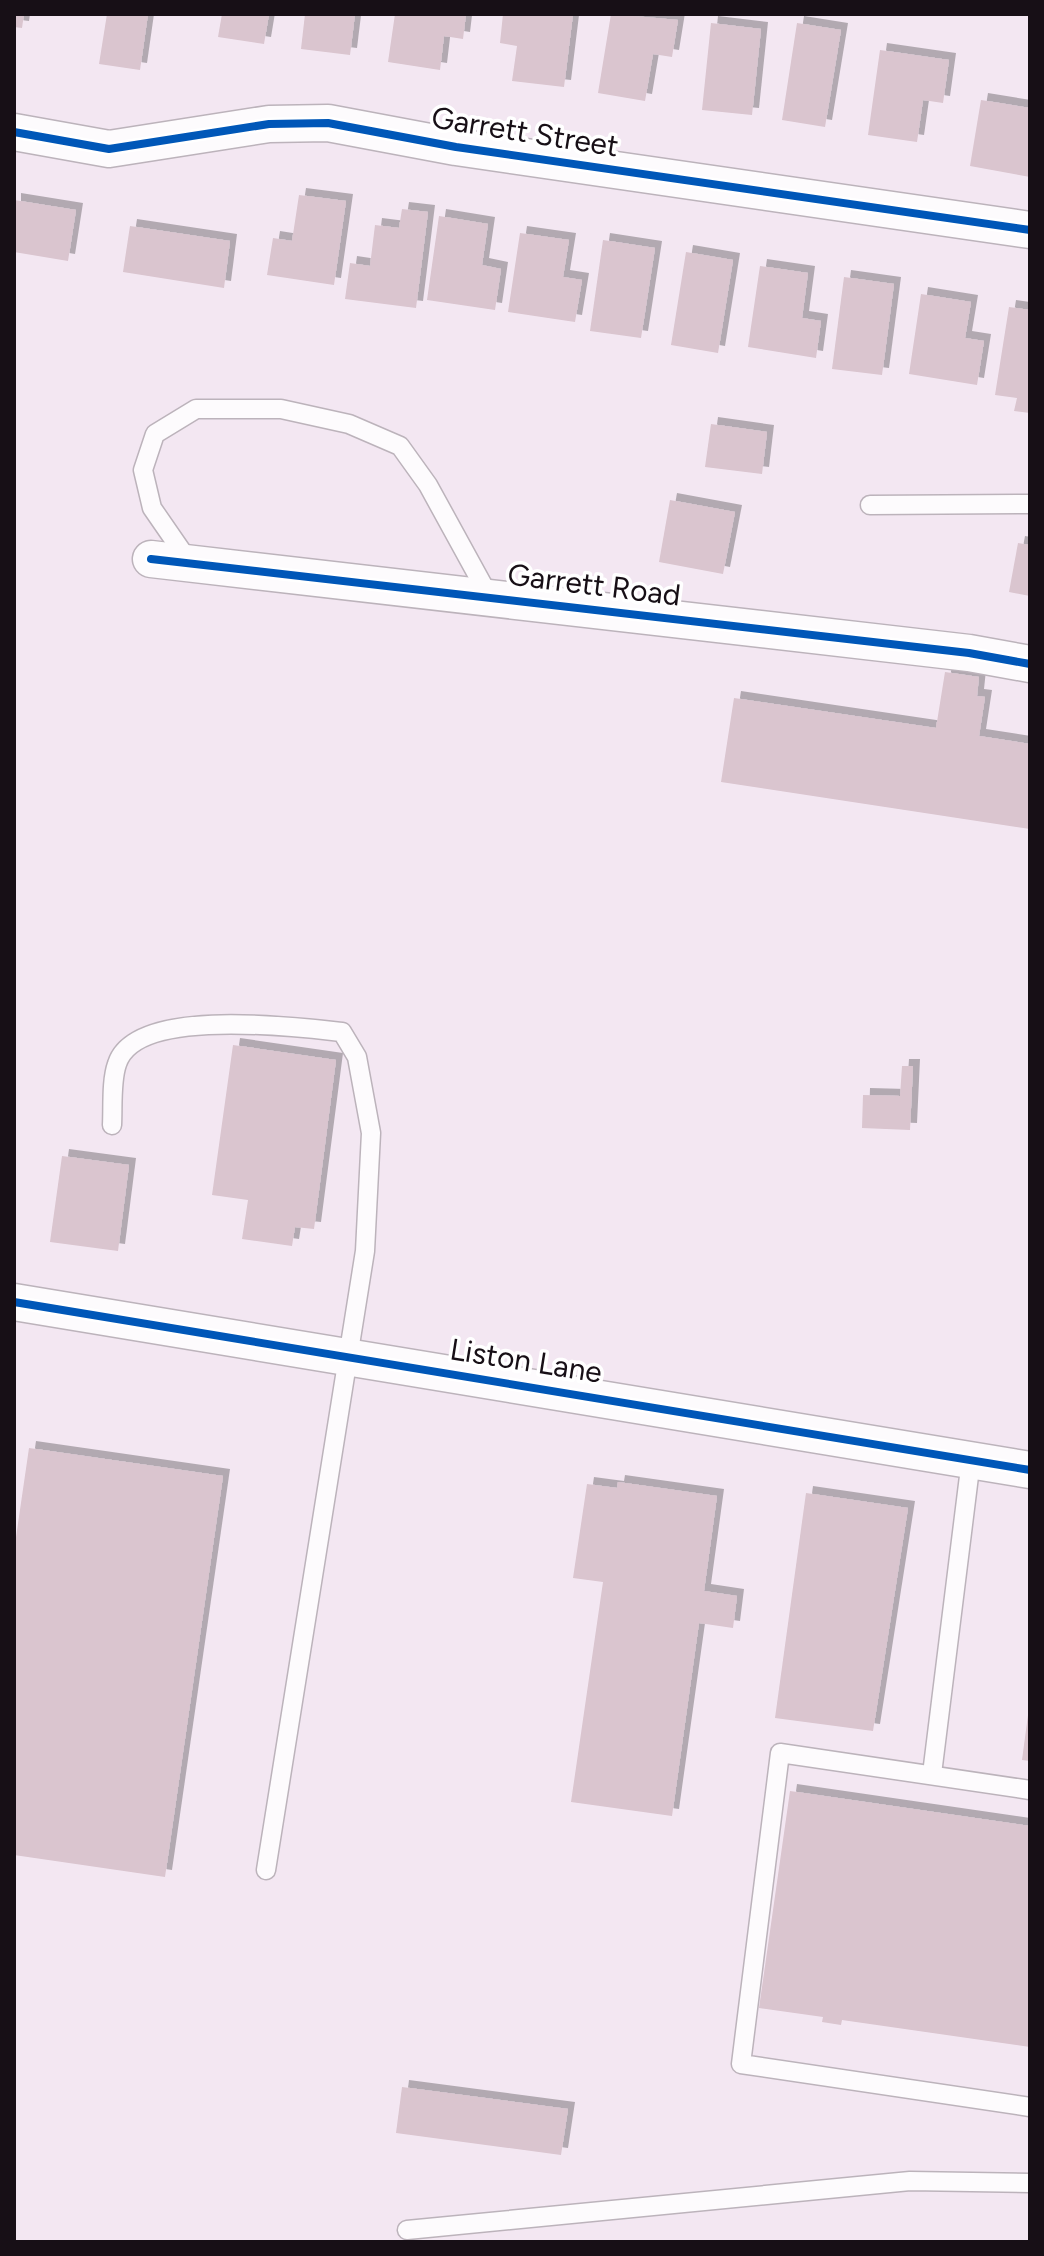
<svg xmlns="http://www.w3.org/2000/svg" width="1044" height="2256" viewBox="0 0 1044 2256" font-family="Figtree,sans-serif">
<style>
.building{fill:#dac5cf;filter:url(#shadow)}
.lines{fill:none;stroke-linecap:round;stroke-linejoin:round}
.service-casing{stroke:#bcb3bb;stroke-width:21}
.minor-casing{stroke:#bcb3bb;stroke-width:39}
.service{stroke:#fdfbfd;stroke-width:18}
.minor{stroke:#fdfbfd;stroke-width:36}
.cycleway-casing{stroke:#fff;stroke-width:13}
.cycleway{stroke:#0057b8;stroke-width:8}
.labels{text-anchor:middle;stroke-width:7;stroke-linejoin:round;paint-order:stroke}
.street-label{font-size:30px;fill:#170f16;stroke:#fff}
</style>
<defs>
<filter id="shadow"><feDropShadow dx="7" dy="-7" stdDeviation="0" flood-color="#0004"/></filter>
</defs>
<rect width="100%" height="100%" fill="#f3e7f2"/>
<!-- building -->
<g class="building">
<path d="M14 14H24L22 28 14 27Z"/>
<path d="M107 14H148L140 70 99 64Z"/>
<path d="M222 14H269L264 44 218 37Z"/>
<path d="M305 14H355L350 55 301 49Z"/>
<path d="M395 14H466L463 39 444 36 440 70 388 62Z"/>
<path d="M503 14H573L564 87 512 81 517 46 500 43Z"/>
<path d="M611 14 678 20 672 57 653 54 645 101 598 93Z"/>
<path d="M711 23 761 29 752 115 702 110Z"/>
<path d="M797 23 841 30 825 127 782 120Z"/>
<path d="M880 50 949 60 943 103 923 100 917 142 868 135Z"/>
<path d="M981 100 1030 108V177L970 166Z"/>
<path d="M299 195 346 201 334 285 267 275 273 238 292 241Z"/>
<path d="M14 200 76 210 68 261 14 252Z"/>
<path d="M402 209 428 212 416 308 345 299 350 263 370 266 375 225 399 228Z"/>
<path d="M439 216 488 224 482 265 501 269 495 310 427 300Z"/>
<path d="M130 226 230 241 224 288 123 272Z"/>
<path d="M520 233 569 240 563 277 582 280 575 322 508 312Z"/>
<path d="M603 240 655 248 641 338 590 331Z"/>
<path d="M686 252 733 260 718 353 671 345Z"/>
<path d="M760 266 808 273 802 318 821 321 816 358 748 347Z"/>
<path d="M844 277 894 284 882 375 832 369Z"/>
<path d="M921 294 971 302 965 338 984 341 977 385 909 374Z"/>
<path d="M1009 307 1030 310V413L1014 411 1017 398 995 395Z"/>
<path d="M711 424 767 432 762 474 705 467Z"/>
<path d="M670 500 735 512 723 574 659 562Z"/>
<path d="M1018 543 1030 545V596L1009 592Z"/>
<path d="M945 672 979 677 977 696 985 697 979 736 1030 744V829L721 782 734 698 936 728Z"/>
<path d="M233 1045 336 1060 314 1229 295 1227 292 1246 242 1239 248 1200 212 1195Z"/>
<path d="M902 1066H913L910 1130 862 1128 863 1095 900 1096Z"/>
<path d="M62 1156 129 1165 118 1251 50 1242Z"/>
<path d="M29 1448 223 1476 165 1877 14 1855V1551Z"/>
<path d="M618 1482 717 1496 704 1591 737 1596 733 1628 699 1623 672 1816 571 1802 603 1582 573 1578 587 1484 617 1488Z"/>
<path d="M806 1493 908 1508 873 1731 775 1718Z"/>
<path d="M1028 1715H1030V1761L1022 1760Z"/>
<path d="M790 1791 1030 1826V2047L842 2020 841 2025 822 2022 823 2017 759 2008Z"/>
<path d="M402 2087 568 2109 561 2155 396 2133Z"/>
</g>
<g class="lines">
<defs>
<g id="service">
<path d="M870 505 1030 504"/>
<path d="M190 563 152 508 143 470 155 434 196 409H281L349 424 400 446 428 485 490 598"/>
<path d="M112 1125C113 1106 111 1081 117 1064 135 1006 296 1027 342 1032L357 1057 371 1133 365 1251 266 1870"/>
<path d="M932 1774 971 1460"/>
<path d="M1030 1790 780 1753 741 2064 1030 2107"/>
<path d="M407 2230 910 2181 1030 2183"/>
</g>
<g id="minor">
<path d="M14 132 109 149 269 124 328 123 456 147 1030 230"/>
<path d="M151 559 969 653 1030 664"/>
<path d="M14 1302 1030 1470"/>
</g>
</defs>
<!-- service casing -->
<use href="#service" class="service-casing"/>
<!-- minor casing -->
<use href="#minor" class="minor-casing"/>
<!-- service -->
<use href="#service" class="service"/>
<!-- minor -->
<use href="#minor" class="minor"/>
<defs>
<g id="cycleway">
<path d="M14 132 109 149 269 124 328 123 456 147 1030 230"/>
<path d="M151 559 969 653 1030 664"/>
<path d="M14 1302 1030 1470"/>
</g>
</defs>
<!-- cycleway casing -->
<use href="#cycleway" class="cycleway-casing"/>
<!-- cycleway -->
<use href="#cycleway" class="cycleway"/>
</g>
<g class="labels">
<!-- street labels -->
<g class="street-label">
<text transform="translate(525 132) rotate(9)" y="10">Garrett Street</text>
<text transform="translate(594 585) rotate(7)" y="10">Garrett Road</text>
<text transform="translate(526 1361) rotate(9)" y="10">Liston Lane</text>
</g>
</g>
<!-- border -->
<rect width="1044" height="2256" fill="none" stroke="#170f16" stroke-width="32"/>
</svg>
